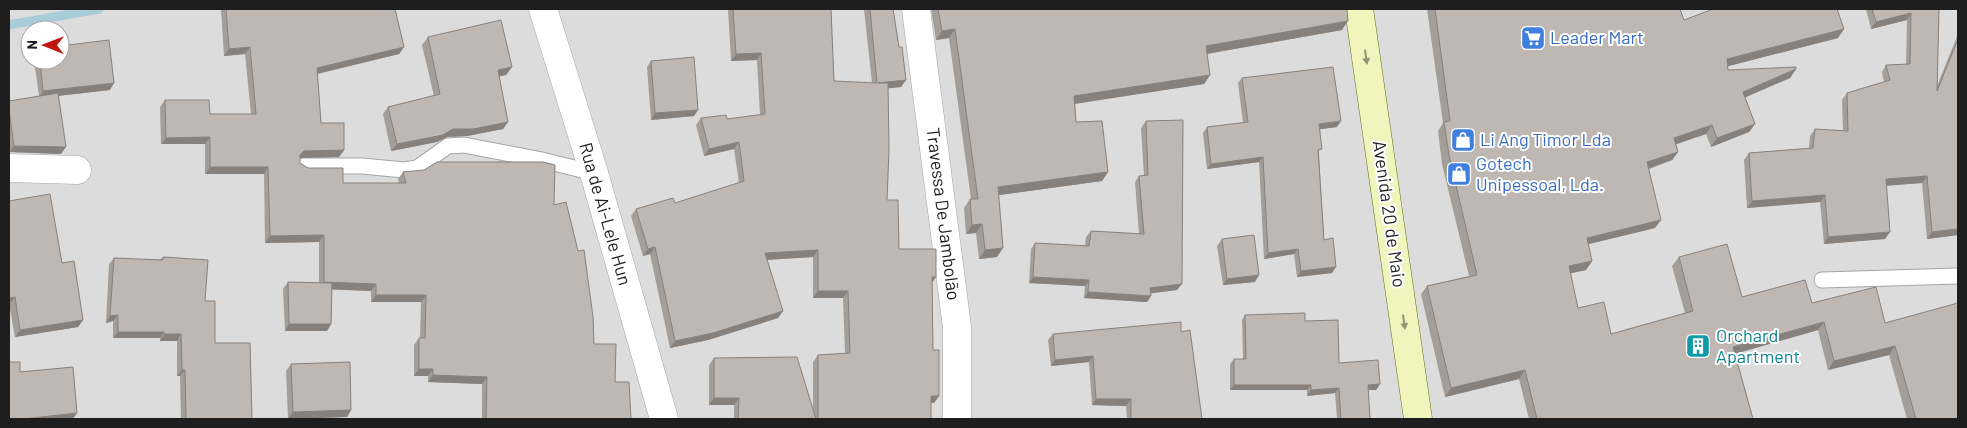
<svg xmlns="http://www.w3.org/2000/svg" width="1967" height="428" viewBox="0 0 1967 428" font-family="Barlow,sans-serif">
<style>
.residential{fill:#dcdcdc;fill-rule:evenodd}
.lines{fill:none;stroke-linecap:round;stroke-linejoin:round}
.stream{stroke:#a9ccd9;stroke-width:9}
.lane-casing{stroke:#a5a5a5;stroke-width:17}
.street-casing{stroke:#a5a5a5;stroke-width:29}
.secondary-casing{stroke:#5f6f0c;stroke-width:29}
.lane{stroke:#fff;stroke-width:15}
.street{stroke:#fff;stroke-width:28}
.secondary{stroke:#eff5bd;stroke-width:28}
.wall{fill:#a49e99}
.shaded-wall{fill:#86817d}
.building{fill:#bfb8b2;stroke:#86817d}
.oneway{fill:#919475}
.labels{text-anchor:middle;stroke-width:4;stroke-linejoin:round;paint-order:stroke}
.shop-label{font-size:18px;fill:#366cbe;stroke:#fff;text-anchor:start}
.street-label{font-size:18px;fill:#1e1e1e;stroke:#fff}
.culture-label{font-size:18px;fill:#0d838f;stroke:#fff;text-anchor:start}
</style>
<rect width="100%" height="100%" fill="#efece5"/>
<!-- residential -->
<path class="residential" d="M9 9H1958V419H9ZM30 30H60V60H30Z"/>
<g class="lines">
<!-- stream -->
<path class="stream" d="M9 25 99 9"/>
<defs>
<g id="lane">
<path d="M303 166H362L404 170 417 168 448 146 464 145 542 160 594 173"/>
<path d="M1822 280 1958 276"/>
</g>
<g id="street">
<path d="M543 9 594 173 664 419"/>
<path d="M916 9 957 327V419"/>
<path d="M9 168 77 170"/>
</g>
<path id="secondary" d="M1359 9 1418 419"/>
</defs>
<!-- lane casing -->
<use href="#lane" class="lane-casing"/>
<!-- street casing -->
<use href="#street" class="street-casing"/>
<!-- secondary casing -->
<use href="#secondary" class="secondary-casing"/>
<!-- lane -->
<use href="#lane" class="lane"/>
<!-- street -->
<use href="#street" class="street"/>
<!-- secondary -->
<use href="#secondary" class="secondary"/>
</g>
<!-- wall -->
<g class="wall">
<path d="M221 9H395L404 47 399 54 317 74 321 123 344 150 339 157 300 158V163L308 168 343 183H399L398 179 403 172 554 205 594 344 615 382 631 419H482V384L428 382V376H414V345L419 338H420L421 302H371V291L332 289 331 324 327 331H285L283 289 288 282 319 283V242L265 243 264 174H205V144H161L160 107 165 100 210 114H251L245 54 224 56Z"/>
<path d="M728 9H831L834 81 872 83 864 9H893L899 47 906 80 901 87 888 88 887 200 899 249 936 277 932 283 933 350 939 396 934 403H931V419H734V405H709V365L714 358 813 409V362L818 355 845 353 843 298H813V257L767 260 783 311 778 318 708 340 670 348 650 254 643 256 631 216 636 209 675 203 739 183 734 149 704 156 696 125 701 118 727 119 760 115 757 60 731 61Z"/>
<path d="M931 9H1347L1342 30 1207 54 1210 75 1204 84 1075 103 1076 122 1108 172 1102 181 999 195 997 257 979 259 976 233 966 234 964 208 970 199H971L949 38 936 40Z"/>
<path d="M1427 9H1680L1684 20 1838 38 1728 66V70L1796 69 1790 78 1745 97 1755 124 1749 132 1711 147 1706 134 1676 144 1678 152 1672 160 1649 169 1655 228 1588 244 1592 261 1586 270 1570 273 1578 308 1611 334 1685 313 1672 266 1679 257 1742 297 1812 303 1885 323 1958 419H1907L1889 355 1828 370 1818 330 1735 354 1753 419H1529L1519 379 1445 397 1421 294 1427 286 1469 276 1442 164 1438 131 1443 123Z"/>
<path d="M1866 9H1939L1937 86 1958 34V235L1927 239 1922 183 1886 186 1885 239 1824 244 1820 202 1747 208 1744 160 1749 153 1809 148 1810 136 1815 129 1843 131 1842 100 1847 93 1884 82 1882 72 1886 65H1906L1907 20 1871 29Z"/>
<path d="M428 37 512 67 506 75 499 76 508 122 503 129 467 136 447 137 437 142 391 151 383 114 388 107 434 96 422 45Z"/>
<path d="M34 60H60L110 90 58 96 61 154 10 152 9 147V101L39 96Z"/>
<path d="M651 61 698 110 694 116 651 120 647 67Z"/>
<path d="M1242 78 1337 127 1320 129 1319 154 1324 240 1332 273 1297 277 1294 254 1264 259 1259 162 1207 169 1203 133 1207 127 1243 123 1238 83Z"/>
<path d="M1146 121 1177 290 1151 293V296L1147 302 1084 298 1085 286 1029 283 1031 249 1035 243 1085 246 1086 237 1091 231 1139 234 1135 182 1139 176H1144L1141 128Z"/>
<path d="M9 201 62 263 83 320 78 327 15 337 9 304Z"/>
<path d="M1222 239 1255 282 1223 285 1217 246Z"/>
<path d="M163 257 205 301 215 343 252 419H181L180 376H177V341H160V338H113V321L106 323 109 264 114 258 160 260Z"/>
<path d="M1245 315 1305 321 1339 363 1380 384 1376 390H1368L1370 419H1337L1335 393 1307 396V390H1230V364L1234 359H1243L1242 320Z"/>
<path d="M1181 332 1202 419H1127L1126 406 1092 405 1089 362 1051 366 1048 340 1053 334Z"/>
<path d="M291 364 351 410 347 417 288 419 286 371Z"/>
</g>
<!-- shaded-wall -->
<g class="shaded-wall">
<path d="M1911 13 1907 20 1871 29 1876 22Z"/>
<path d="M1348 21 1342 30 1200 55 1206 46Z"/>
<path d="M955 29 949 38 936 40 942 31Z"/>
<path d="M1844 29 1838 38 1721 68 1727 59Z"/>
<path d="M250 47 245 54 224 56 229 49Z"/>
<path d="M404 47 399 54 312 75 317 68Z"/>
<path d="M761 53 757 60 731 61 736 54Z"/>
<path d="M512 67 506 75 493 78 498 70Z"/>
<path d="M1796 69 1790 78 1737 101 1743 92Z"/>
<path d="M1210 75 1204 84 1068 105 1074 96Z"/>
<path d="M906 80 901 87 873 90 878 83Z"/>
<path d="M114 83 110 90 39 98 43 91Z"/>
<path d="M698 110 694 116 651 120 655 113Z"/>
<path d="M1341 121 1337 127 1315 130 1319 124Z"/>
<path d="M508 122 503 129 467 136 447 137 437 142 391 151 397 144 453 129Z"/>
<path d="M1755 124 1749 132 1711 147 1717 138Z"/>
<path d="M1712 125 1706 134 1668 147 1674 138Z"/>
<path d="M210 137 205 144H161L166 138Z"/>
<path d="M739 142 734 149 704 156 709 149Z"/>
<path d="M14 146 66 147 61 154 10 152Z"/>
<path d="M344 150 339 157 299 158 300 155 304 151Z"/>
<path d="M1678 152 1672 160 1641 171 1647 162Z"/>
<path d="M1263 157 1259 162 1207 169 1211 164Z"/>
<path d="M210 167H268L264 174H205Z"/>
<path d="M1108 172 1102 181 992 196 998 187Z"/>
<path d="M1927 176 1922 183 1881 186 1886 179Z"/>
<path d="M1825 195 1820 202 1747 208 1752 201Z"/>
<path d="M1661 220 1655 228 1581 246 1587 238Z"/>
<path d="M982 224 976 233 966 234 972 225Z"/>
<path d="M1958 229V235L1927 239 1932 232Z"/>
<path d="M1890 232 1885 239 1824 244 1828 237Z"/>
<path d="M324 235 319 242 265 243 270 236Z"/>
<path d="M655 247 650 254 643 256 648 249Z"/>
<path d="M1003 248 997 257 979 259 985 250Z"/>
<path d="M1298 249 1294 254 1264 259 1268 253Z"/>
<path d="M818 250 813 257 760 260 765 253Z"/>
<path d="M1592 261 1586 270 1563 275 1569 266Z"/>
<path d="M1336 267 1332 273 1297 277 1301 271Z"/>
<path d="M1259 275 1255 282 1223 285 1227 279Z"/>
<path d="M932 277H936L931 284Z"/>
<path d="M1033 277 1089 280 1085 286 1029 283Z"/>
<path d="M324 282 376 284 371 291 319 289Z"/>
<path d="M1182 284 1177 290 1146 294 1150 288Z"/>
<path d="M818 291H848L843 298H813Z"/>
<path d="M1088 292 1151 296 1147 302 1084 298Z"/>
<path d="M376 295H426L421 302H371Z"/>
<path d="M15 297 9 304V298Z"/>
<path d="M783 311 778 318 708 340 670 348 675 341Z"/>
<path d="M118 315 113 321 106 323 110 316Z"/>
<path d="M83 320 78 327 15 337 20 330Z"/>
<path d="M1824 322 1818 330 1727 356 1733 347Z"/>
<path d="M289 324H331L327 331H285Z"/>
<path d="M118 332H164L160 338H113Z"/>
<path d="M164 334H181L177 341H160Z"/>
<path d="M1895 346 1889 355 1828 370 1834 361Z"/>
<path d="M1093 356 1089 362 1051 366 1055 360Z"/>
<path d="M419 369H433L428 376H414Z"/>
<path d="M182 370H185L180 376H177Z"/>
<path d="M1525 370 1519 379 1445 397 1451 388Z"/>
<path d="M433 375 487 377 482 384 428 382Z"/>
<path d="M1380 384 1376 390H1365L1368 385Z"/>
<path d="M1234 385H1311L1307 390H1230Z"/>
<path d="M1339 388 1335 393 1307 396 1311 390Z"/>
<path d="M931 396H939L934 403H926Z"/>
<path d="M714 398H739L734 405H709Z"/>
<path d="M1096 399H1131L1126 406 1092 405Z"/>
<path d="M351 410 347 417 288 419 293 412Z"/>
<path d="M77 413 73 419H22Z"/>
</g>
<!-- building -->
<g class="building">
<path d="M226 9H395L404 47 317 68 321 123H344V150L304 151 300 155V163L308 168H343V183H406L403 172 424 170 437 162H543L555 165 554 205 566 202 578 251 584 250 593 317 594 344H616L615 382H629L631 419H486L487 377 433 375V369H419V338H425L426 295H376V284L324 282V235L270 236 268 167H210V137L166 138 165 100H209L210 114H256L250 47 229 49Z"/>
<path d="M733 9H831L834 81 877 83 870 9H893L899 47H902L906 80 878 83H888L889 150 887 200H898L899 249H936V277H932L933 350H939V396H931V419H818V355L850 353 848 291H818V250L765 253 783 311 713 333 675 341 655 247 648 249 636 209 673 198 675 203 744 181 739 142 709 149 701 118 726 115 727 119 765 114 761 53 736 54Z"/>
<path d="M938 9H1347L1348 21 1206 46 1210 75 1074 96 1076 122 1102 121 1108 172 998 187 1003 248 985 250 982 224 972 225 970 199H978L955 29 942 31Z"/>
<path d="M1435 9H1680L1684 20 1713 9H1837L1844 29 1727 59 1728 70 1796 67V69L1743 92 1755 124 1717 138 1712 125 1674 138 1678 152 1647 162 1661 220 1587 238 1592 261 1569 266 1578 308 1604 302 1611 334 1693 311 1679 257 1727 244 1742 297 1805 280 1812 303 1876 287 1885 323 1958 303V419H1916L1895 346 1834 361 1824 322 1733 347 1753 419H1537L1525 370 1451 388 1427 286 1477 275 1449 155 1444 122 1450 121Z"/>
<path d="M1872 9H1939L1937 91 1958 39V229L1932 232 1927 176 1886 179 1890 232 1828 237 1825 195 1752 201 1749 153 1813 148 1815 129 1848 131 1847 93 1890 80 1886 65 1910 64 1911 13 1876 22Z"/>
<path d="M501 20 512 67 498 70 508 122 473 129H453L443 135 397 144 388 107 440 94 428 37Z"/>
<path d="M109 40 114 83 43 91 40 60H60V46Z"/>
<path d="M694 57 698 110 655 113 651 61Z"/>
<path d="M1333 67 1341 121 1319 124 1322 149 1318 150 1324 240 1333 238 1336 267 1301 271 1298 249 1268 253 1263 157 1211 164 1207 127 1248 122 1242 78Z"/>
<path d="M58 93 66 147 14 146 9 110V101Z"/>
<path d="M1183 120 1182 284 1150 288 1151 296 1088 292 1089 280 1033 277 1035 243 1089 246 1091 231 1144 234 1139 176 1148 175 1146 121Z"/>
<path d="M50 194 62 263 74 261 83 320 20 330 15 297 9 298V201Z"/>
<path d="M1254 235 1259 275 1227 279 1222 239Z"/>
<path d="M163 257 208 260 205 301H215V343H250L252 419H186L185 370H182L181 334H164V332H118V315L110 316 114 258 163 260Z"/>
<path d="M288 282 332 283 331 324H289Z"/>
<path d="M1305 313V321L1338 320 1339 363 1378 360 1380 384 1368 385 1370 419H1341L1339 388 1311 390V385H1234V359H1246L1245 315Z"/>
<path d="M1181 322V332L1190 330 1202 419H1131V399H1096L1093 356 1055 360 1053 334Z"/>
<path d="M797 357 816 419H738L739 398H714V358Z"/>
<path d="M9 362H20V372L73 367 77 413 23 419H9Z"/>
<path d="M350 362 351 410 293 412 291 364Z"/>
</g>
<!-- one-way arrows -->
<defs><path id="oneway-solid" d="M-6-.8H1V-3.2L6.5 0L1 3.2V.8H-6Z" transform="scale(1.25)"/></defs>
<g class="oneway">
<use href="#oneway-solid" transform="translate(1366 57) rotate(82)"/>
<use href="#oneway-solid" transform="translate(1404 322) rotate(82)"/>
</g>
<!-- icons -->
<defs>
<symbol id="supermarket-square" viewBox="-11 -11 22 22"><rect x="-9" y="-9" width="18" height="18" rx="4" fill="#3f7fe0" stroke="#fff"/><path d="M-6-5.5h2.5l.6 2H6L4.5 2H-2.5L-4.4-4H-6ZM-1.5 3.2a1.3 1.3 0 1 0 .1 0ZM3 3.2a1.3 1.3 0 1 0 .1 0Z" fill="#fff"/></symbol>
<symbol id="shop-square" viewBox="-11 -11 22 22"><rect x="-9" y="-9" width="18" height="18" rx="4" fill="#3f7fe0" stroke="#fff"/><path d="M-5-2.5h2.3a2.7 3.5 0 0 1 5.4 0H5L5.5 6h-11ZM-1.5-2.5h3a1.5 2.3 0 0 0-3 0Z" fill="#fff"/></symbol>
<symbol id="building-square" viewBox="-11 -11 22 22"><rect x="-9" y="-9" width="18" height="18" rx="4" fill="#0f9aa8" stroke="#fff"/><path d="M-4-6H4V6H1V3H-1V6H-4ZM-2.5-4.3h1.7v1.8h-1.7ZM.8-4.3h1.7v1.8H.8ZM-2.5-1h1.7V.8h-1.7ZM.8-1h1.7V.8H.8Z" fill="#fff"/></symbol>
</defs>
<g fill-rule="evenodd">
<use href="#supermarket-square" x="1519" y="24" width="28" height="28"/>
<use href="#shop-square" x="1449" y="126" width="28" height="28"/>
<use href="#shop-square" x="1445" y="160" width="28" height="28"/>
<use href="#building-square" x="1684" y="332" width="28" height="28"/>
</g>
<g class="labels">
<!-- shop labels -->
<g class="shop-label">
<text x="1550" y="44">Leader Mart</text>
<text x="1480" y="146">Li Ang Timor Lda</text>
<text x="1476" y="170">Gotech<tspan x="1476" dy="21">Unipessoal, Lda.</tspan></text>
</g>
<!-- street labels -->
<g class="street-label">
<text transform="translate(605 214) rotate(74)" y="6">Rua de Ai-Lele Hun</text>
<text transform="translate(943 214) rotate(83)" y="6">Travessa De Jambolão</text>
<text transform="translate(1389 214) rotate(82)" y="6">Avenida 20 de Maio</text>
</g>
<!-- culture labels -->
<g class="culture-label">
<text x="1716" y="342">Orchard<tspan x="1716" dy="21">Apartment</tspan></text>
</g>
</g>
<!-- border -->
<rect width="1967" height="428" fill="none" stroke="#1e1e1e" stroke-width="20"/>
<!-- north arrow -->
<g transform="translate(45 45) rotate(271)"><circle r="24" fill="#ffffff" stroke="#a5a5a5"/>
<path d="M0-4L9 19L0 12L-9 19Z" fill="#bf170e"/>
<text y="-8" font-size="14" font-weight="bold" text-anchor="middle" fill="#1e1e1e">N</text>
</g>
</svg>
